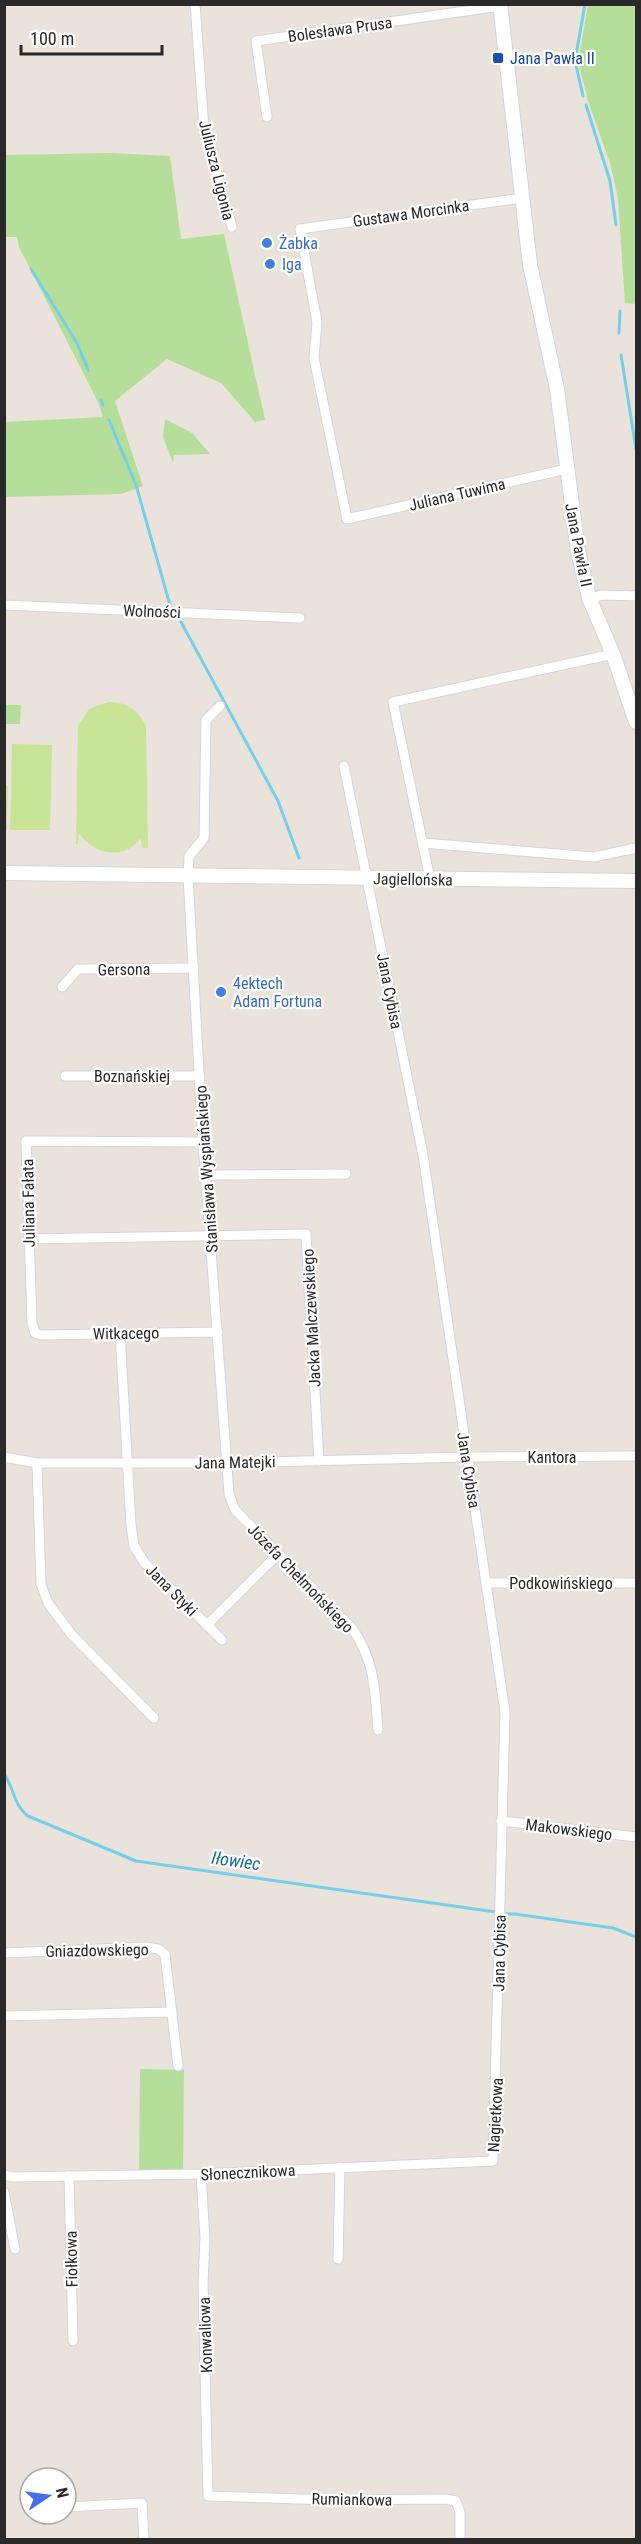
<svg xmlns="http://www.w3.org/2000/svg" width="641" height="2544" viewBox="0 0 641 2544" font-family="'Roboto Condensed',sans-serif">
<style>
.green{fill:#b6de9b}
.pitch{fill:#c8e497}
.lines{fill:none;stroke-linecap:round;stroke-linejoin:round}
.stream{stroke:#75cfe6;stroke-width:3}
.street-casing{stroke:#d1d5e1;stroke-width:11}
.secondary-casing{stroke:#d1d5e1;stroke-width:16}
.street{stroke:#fff;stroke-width:9}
.secondary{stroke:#fff;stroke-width:14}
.transit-dot{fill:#1a4fb4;stroke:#fff;stroke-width:2}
.shop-dot{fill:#3f7fe0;stroke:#fff;stroke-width:2}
.labels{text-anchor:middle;stroke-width:4.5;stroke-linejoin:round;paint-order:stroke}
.street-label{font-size:16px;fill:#292929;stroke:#fff}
.transit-label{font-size:16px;fill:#164399;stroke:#fff;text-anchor:start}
.shop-label{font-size:16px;fill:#366cbe;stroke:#fff;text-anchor:start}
.water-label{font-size:18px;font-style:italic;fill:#166d90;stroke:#fff}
</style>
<rect width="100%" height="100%" fill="#eae3db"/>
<!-- green -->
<g class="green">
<path d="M588 5H636V304L625 303 618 199 611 166 588 101 578 61Z"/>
<path d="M111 153 170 156 181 239 224 234 265 420 255 422 221 383 167 359 115 401 143 486 121 494 5 497V422L103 417 98 402 19 247 17 237H5V155Z"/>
<path d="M165 419 192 433 210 454 174 455 173 463 163 437Z"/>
<path d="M5 705H21L20 724H5Z"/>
<path d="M140 2069 184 2070 183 2172 139 2173Z"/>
</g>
<!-- pitch -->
<g class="pitch">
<path d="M108 702C125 701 139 710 146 726L148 848H142L141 838C124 861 94 855 79 833L78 844H76L78 726 89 709Z"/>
<path d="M12 744 52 745 50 830H10Z"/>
<path d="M5 786H8L7 830H5Z"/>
</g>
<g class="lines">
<!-- stream -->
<g class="stream">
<path d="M583 96 575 61 585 4"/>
<path d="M586 105 610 181 616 225"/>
<path d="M31 269 77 343 88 370"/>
<path d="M619 333 620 311"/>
<path d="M621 355 636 449"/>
<path d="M101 400 103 405"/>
<path d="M109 420 136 485 170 605"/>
<path d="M181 622 278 801 299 858"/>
<path d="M4 1774C15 1789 13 1805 28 1816L136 1861 496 1912"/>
<path d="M504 1914H515L613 1928 636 1937"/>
</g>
<defs>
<g id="street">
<path d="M195 4 204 128 232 227"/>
<path d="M267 117 256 41 500 6"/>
<path d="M522 198 300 229 317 322 314 358 347 519 567 469"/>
<path d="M589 598 603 595 636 596"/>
<path d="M4 605 300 618"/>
<path d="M220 706 206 720 204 838 189 856 188 876 203 1142 229 1494 235 1510 352 1628C375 1661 375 1690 378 1730"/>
<path d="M423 843 594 857 636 848"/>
<path d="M430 879 393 702 613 654"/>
<path d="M62 987 78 969 194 968"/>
<path d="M65 1076H200"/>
<path d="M203 1142 26 1141 32 1323 35 1333 41 1335 218 1332"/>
<path d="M206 1175 346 1174"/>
<path d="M28 1239 306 1234 319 1461"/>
<path d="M120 1333 131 1525 134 1546 144 1562 222 1640"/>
<path d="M4 1457 37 1463H227L467 1457 636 1456"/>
<path d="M37 1463 41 1584 48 1603 72 1635 154 1718"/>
<path d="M486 1583H636"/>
<path d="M207 1625 278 1554"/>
<path d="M501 1821 636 1837"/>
<path d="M4 1953 146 1947 158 1949 165 1954 178 2066"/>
<path d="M4 2016 172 2012"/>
<path d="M201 2174 205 2239 203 2283 208 2496 332 2500 445 2499 456 2501 460 2512V2540"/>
<path d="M4 2175 13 2177 201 2174 493 2161 505 1712 423 1155 344 766"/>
<path d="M69 2176 73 2341"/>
<path d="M4 2192 15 2249"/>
<path d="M338 2259 340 2167"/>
<path d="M66 2507 142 2503 144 2540"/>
</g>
<g id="secondary">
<path d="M500 4 530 265 557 389 578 551 589 598 613 654 636 722"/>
<path d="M4 873 636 881"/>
</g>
</defs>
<!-- street casing -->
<use href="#street" class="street-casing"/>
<!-- secondary casing -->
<use href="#secondary" class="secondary-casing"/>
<!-- street -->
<use href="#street" class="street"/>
<!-- secondary -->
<use href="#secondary" class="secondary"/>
</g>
<!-- markers -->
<rect class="transit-dot" x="492" y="52" width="12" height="12" rx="3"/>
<g class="shop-dot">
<circle cx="267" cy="243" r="6"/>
<circle cx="270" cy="264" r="6"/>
<circle cx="221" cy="992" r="6"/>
</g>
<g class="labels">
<!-- street labels -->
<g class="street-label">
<text transform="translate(340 29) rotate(-8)" y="6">Bolesława Prusa</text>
<text transform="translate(217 170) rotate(76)" y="6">Juliusza Ligonia</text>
<text transform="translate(411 213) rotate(-8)" y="6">Gustawa Morcinka</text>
<text transform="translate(457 494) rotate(-13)" y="6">Juliana Tuwima</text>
<text transform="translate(579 545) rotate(79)" y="6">Jana Pawła II</text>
<text transform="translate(152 611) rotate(2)" y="6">Wolności</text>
<text transform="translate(413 879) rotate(1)" y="6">Jagiellońska</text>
<text transform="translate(124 969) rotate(-1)" y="6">Gersona</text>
<text transform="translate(390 991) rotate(79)" y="6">Jana Cybisa</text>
<text x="132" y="1082">Boznańskiej</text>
<text transform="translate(206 1169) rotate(-94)" y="6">Stanisława Wyspiańskiego</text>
<text transform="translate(28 1203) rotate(-91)" y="6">Juliana Fałata</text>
<text transform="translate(311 1318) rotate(-93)" y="6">Jacka Malczewskiego</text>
<text transform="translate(126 1333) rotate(-1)" y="6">Witkacego</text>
<text x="552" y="1463">Kantora</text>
<text transform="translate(235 1462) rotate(-1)" y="6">Jana Matejki</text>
<text transform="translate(469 1470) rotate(81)" y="6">Jana Cybisa</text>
<text transform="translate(301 1578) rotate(46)" y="6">Józefa Chełmońskiego</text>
<text x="561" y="1589">Podkowińskiego</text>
<text transform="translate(172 1590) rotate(45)" y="6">Jana Styki</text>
<text transform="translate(569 1829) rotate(7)" y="6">Makowskiego</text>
<text transform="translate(97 1950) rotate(-1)" y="6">Gniazdowskiego</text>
<text transform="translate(499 1953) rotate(-89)" y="6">Jana Cybisa</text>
<text transform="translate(495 2115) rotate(-87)" y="6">Nagietkowa</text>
<text transform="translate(248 2172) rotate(-3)" y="6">Słonecznikowa</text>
<text transform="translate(71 2259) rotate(-91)" y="6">Fiołkowa</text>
<text transform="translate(205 2335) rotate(-92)" y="6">Konwaliowa</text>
<text transform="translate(352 2499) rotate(1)" y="6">Rumiankowa</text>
</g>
<!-- transit labels -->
<g class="transit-label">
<text x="510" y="64">Jana Pawła II</text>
</g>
<!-- shop labels -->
<g class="shop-label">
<text x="279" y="249">Żabka</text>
<text x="282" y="270">Iga</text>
<text x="233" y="989">4ektech<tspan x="233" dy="18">Adam Fortuna</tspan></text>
</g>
<!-- water labels -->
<g class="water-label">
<text transform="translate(236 1861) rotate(8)" y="6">Iłowiec</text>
</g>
</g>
<!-- border -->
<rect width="641" height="2544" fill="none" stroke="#292929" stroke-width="12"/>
<!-- north arrow -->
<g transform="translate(48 2496) rotate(77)"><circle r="28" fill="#ffffff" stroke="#a9a9a9" stroke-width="1.5"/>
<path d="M0-4.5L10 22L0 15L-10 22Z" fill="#456fee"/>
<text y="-9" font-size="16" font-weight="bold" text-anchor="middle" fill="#292929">N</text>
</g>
<!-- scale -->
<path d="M21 45v9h141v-9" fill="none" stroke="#292929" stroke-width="3"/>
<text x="30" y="45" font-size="18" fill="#292929" stroke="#ffffff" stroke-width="4.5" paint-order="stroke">100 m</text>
</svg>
